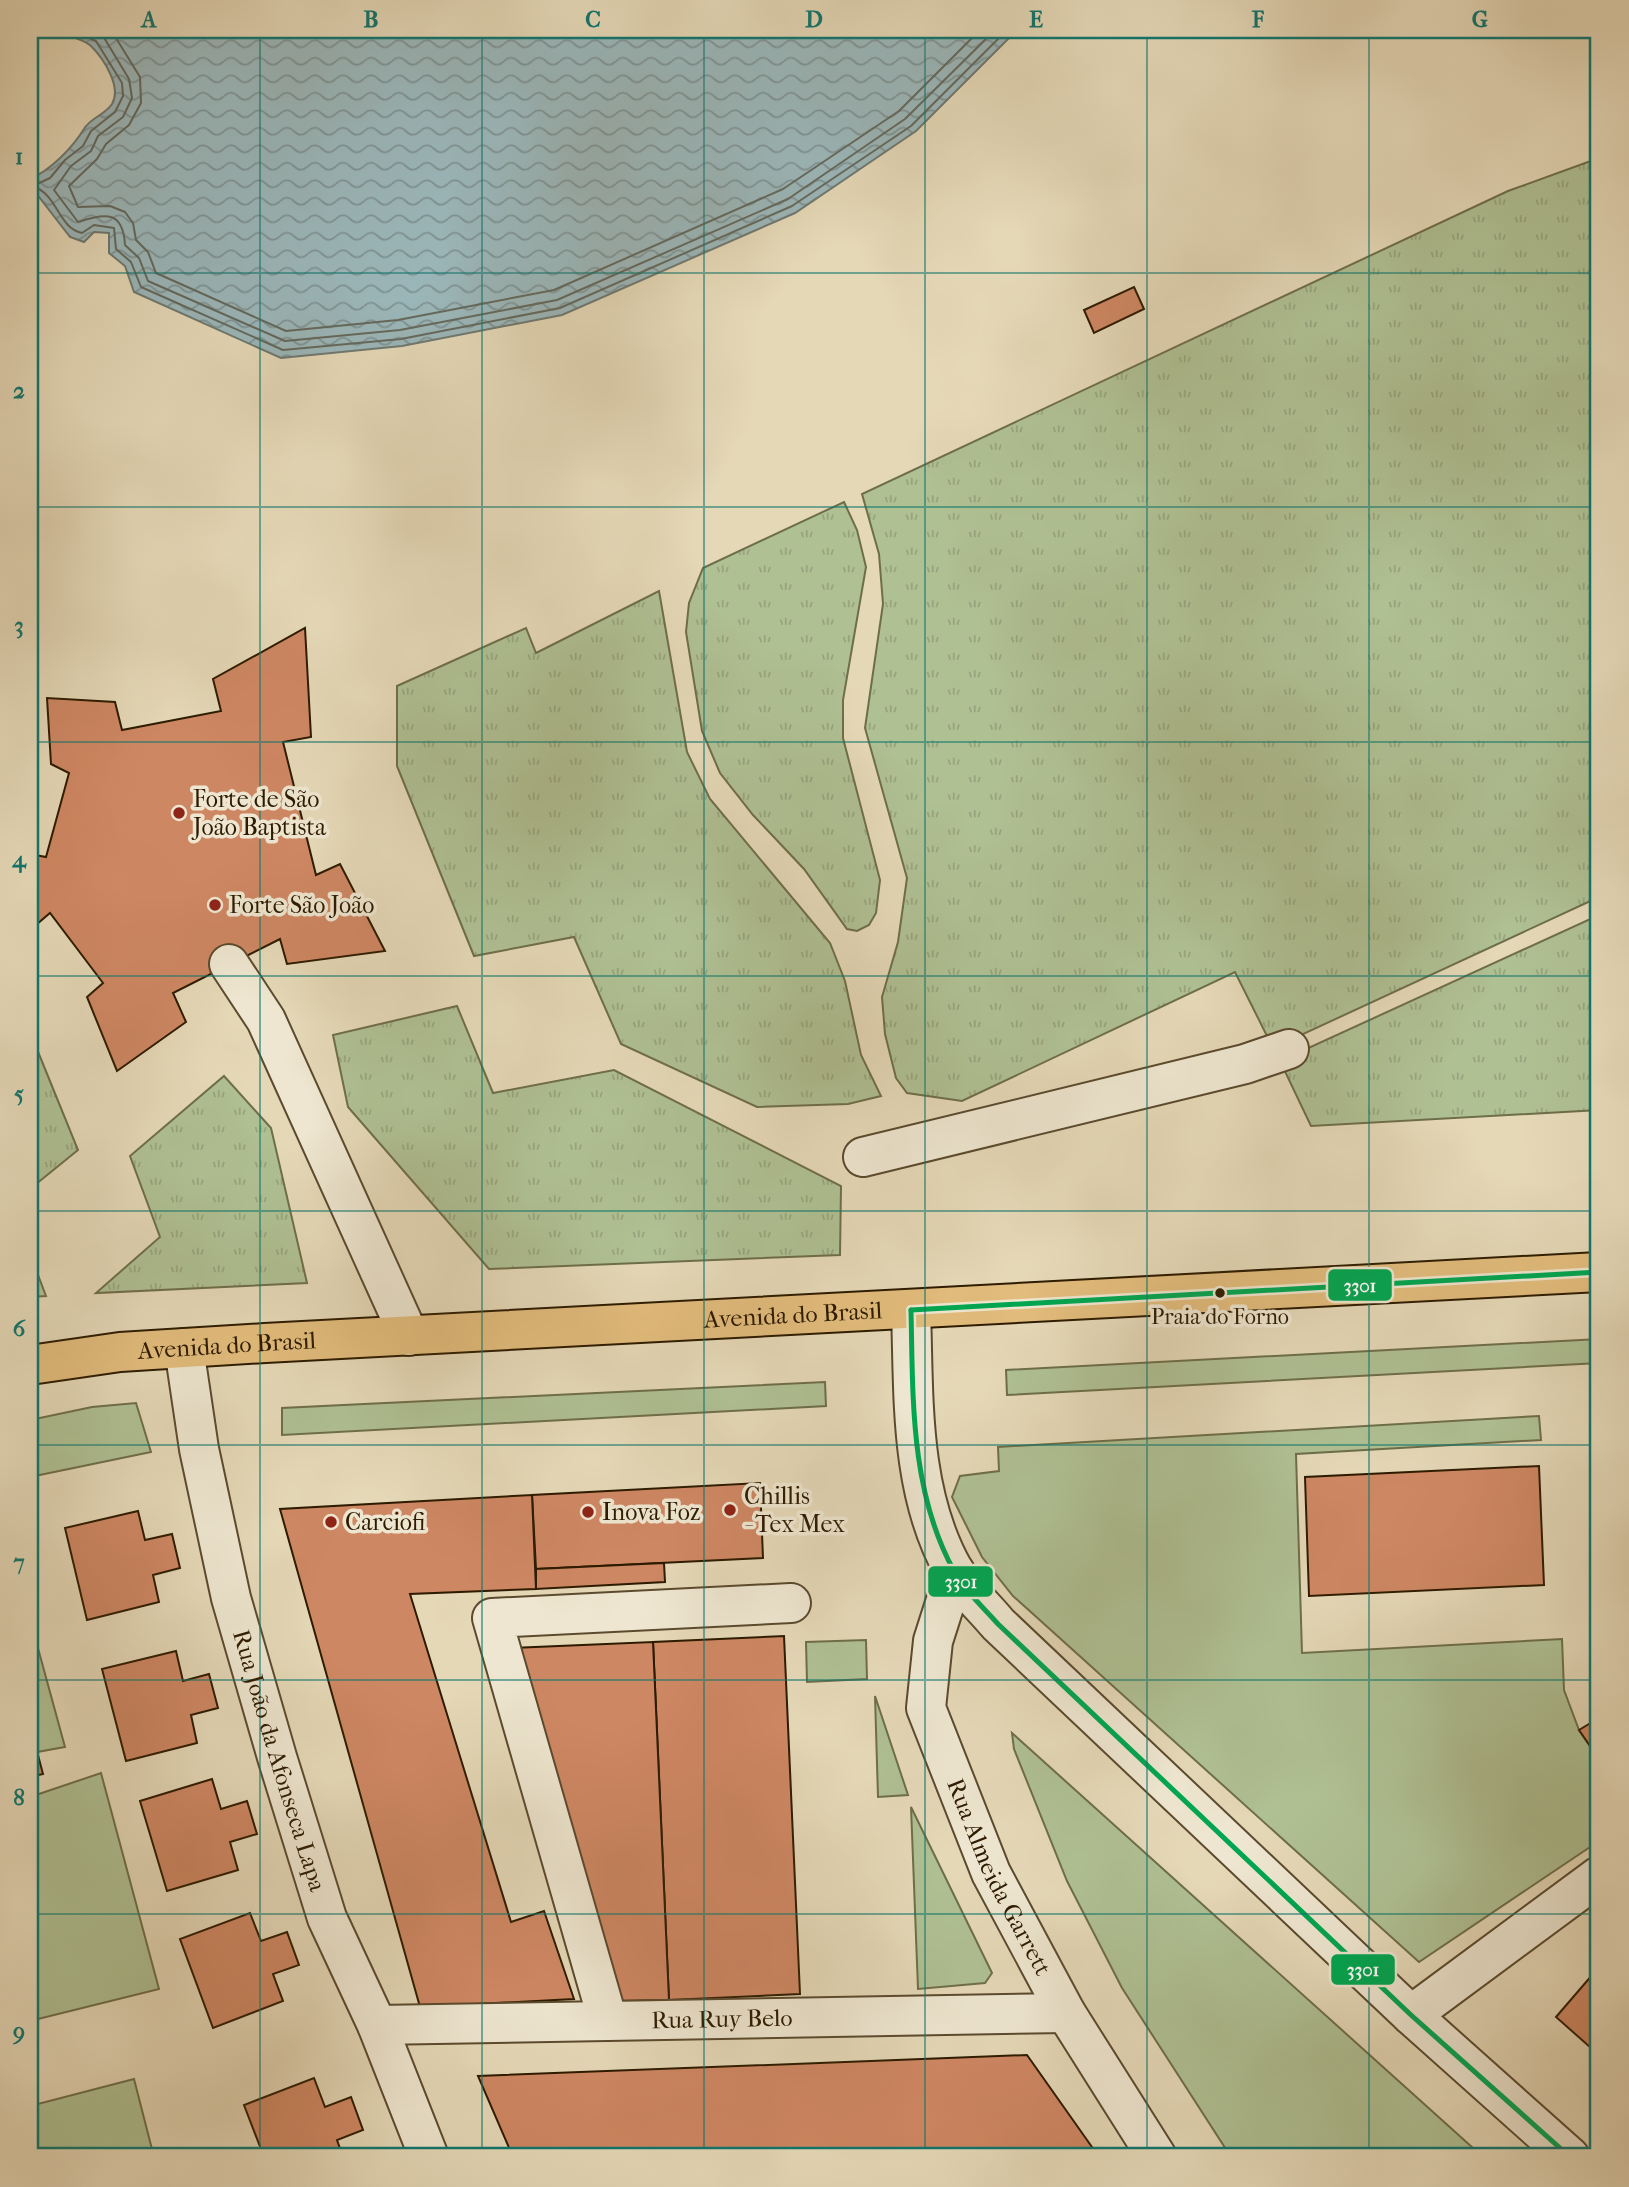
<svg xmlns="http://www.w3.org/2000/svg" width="1629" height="2187" viewBox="0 0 1629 2187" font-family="'IM FELL French Canon',serif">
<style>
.green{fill:#afc093;stroke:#6e6e4a;stroke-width:2}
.park{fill:url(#park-tufts);stroke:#6e6e4a;stroke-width:2}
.water{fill:url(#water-waves);stroke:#6f7970;stroke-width:2}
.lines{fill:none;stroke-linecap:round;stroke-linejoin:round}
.shore{stroke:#64695d;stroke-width:2}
.building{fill:#ce8763;stroke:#2d1b00;stroke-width:2}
.minor-casing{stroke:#5b4a2e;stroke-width:42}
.major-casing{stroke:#2d1b00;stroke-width:42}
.minor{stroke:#eee6d0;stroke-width:38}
.major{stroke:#e2bc7c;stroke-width:38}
.bus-1-casing{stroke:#eee6d0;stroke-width:10}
.bus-1{stroke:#00a651;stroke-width:5}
.grid{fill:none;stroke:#0f766e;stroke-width:2;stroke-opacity:0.55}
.poi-dot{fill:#8f2418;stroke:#eee6d0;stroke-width:2.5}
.bus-dot{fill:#2d1b00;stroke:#eee6d0;stroke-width:2.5}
.labels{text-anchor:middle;stroke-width:7;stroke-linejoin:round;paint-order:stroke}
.bus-label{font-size:22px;fill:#2d1b00;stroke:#eee6d0}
.poi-label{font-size:24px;fill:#2d1b00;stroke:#eee6d0;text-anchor:start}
.street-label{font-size:24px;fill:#2d1b00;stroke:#eee6d0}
.line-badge{stroke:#eee6d0;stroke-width:2.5}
.badge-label{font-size:19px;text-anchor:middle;font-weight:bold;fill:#fff}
.neatline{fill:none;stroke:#0f766e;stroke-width:2.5}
.grid-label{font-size:23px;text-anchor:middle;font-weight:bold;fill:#0f766e}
</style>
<defs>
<pattern id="park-tufts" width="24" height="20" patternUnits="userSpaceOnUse" patternTransform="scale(1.75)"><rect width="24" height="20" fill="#afc093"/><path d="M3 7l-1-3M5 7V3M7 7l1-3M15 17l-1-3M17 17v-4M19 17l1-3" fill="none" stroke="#97a47d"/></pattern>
<pattern id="water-waves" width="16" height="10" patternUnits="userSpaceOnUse" patternTransform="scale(1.75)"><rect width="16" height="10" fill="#9bb7ba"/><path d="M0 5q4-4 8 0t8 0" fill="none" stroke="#7f9495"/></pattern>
</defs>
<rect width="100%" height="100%" fill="#e5d8b7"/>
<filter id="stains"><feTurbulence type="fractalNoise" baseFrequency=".00286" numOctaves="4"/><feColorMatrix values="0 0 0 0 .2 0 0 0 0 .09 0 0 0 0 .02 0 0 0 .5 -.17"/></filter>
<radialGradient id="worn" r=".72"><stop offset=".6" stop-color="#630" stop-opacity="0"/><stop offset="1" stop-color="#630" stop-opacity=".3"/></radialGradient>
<!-- green -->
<g class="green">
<path d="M1599 1339V1363L1007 1395 1006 1370Z"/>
<path d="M825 1382 826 1406 282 1435V1408Z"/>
<path d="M136 1403 151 1452 30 1477V1420L92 1407Z"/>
<path d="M1539 1416 1541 1440 1296 1454 1302 1653 1562 1639 1564 1690 1579 1730 1599 1759V1841L1419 1962 1013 1596 982 1557 952 1497 960 1476 999 1471 998 1447Z"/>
<path d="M30 1619 65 1747 37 1752 30 1725Z"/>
<path d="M866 1640 867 1679 807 1682 806 1642Z"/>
<path d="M875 1696 908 1795 878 1797Z"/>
<path d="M1012 1733 1483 2157H1231L1122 1988 1067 1881 1014 1749Z"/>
<path d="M101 1773 159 1989 30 2021V1797Z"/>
<path d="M911 1807 992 1973 985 1983 918 1989Z"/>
<path d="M134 2079 154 2157H30V2106Z"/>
</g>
<!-- park -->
<g class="park">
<path d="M1599 158V897L1273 1048 1235 972 962 1101 907 1093 896 1078 885 1034 882 997 898 942 907 878 865 728 883 604 879 554 862 494 1508 191Z"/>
<path d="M844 502 857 530 866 567 843 700V738L880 880 876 913 869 925 857 931 847 929 804 869 753 815 720 773 702 731 686 632 689 603 703 568Z"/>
<path d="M659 591 687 752 710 799 830 943 845 981 861 1055 881 1096 848 1104 757 1107 621 1044 574 937 474 956 397 766V686L526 628 536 653Z"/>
<path d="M1599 915V1110L1311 1126 1280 1061Z"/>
<path d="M457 1006 493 1093 614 1070 841 1186 840 1255 489 1269 348 1107 333 1035Z"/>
<path d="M30 1032 78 1150 30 1189Z"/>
<path d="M224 1076 271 1128 307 1283 96 1293 160 1237 130 1156Z"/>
<path d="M30 1254 46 1296 30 1297Z"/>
</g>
<!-- water -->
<path class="water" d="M51 30H1017L916 131 795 213 562 315 402 346 281 358 134 292 125 266 109 253V233L94 232 84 242 70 237 39 197 30 196V179C51 170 72 148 84 129 90 118 105 115 112 104 122 87 104 59 91 46 82 38 62 34 51 30Z"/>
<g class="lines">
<!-- shore -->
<g class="shore">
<path d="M70 30 96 41 122 83 123 96 115 112 91 131 83 146 65 160 50 178 37 184V188C58 198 59 228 82 233L94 225 114 228 116 249 131 262 141 287 283 350 401 339 560 308 792 206 911 126 1007 30"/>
<path d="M94 30 103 36 129 79 132 98 123 117 98 136 91 151 71 166 54 190 78 222C105 213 123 210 125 245L139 258 148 281 285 341 400 330 557 300 788 199 905 119 995 30"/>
<path d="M111 30 140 77 141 103 129 125 106 144 97 159 69 186 78 207 110 206 125 212 133 223 136 240 148 252 156 273 286 331 398 320 554 290 783 189 899 111 980 30"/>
</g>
</g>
<!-- building -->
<g class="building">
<path d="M1134 287 1144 309 1094 333 1084 310Z"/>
<path d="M305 628 311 737 283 742 316 875 340 864 385 951 287 964 280 939 173 993 186 1022 117 1071 87 997 103 983 50 913 30 930V854L46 857 69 773 51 764 47 698 115 702 122 730 221 711 213 679Z"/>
<path d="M1539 1466 1544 1585 1309 1596 1305 1477Z"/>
<path d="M760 1483 763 1558 536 1569 532 1495Z"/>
<path d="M532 1495 536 1589 410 1594 511 1922 544 1911 574 1999 420 2007 280 1509Z"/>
<path d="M138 1511 145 1540 172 1534 180 1568 153 1575 159 1602 87 1620 65 1528Z"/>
<path d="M664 1563 665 1582 536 1589V1569Z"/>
<path d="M784 1636 800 1994 669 2000 653 1642Z"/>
<path d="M653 1642 669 2000 617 2001 512 1648Z"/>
<path d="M176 1651 183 1681 209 1674 218 1708 191 1715 197 1743 126 1761 102 1669Z"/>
<path d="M1599 1718V1759L1579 1730Z"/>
<path d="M30 1725 43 1774 30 1777Z"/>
<path d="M212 1779 221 1809 247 1801 257 1834 230 1842 238 1870 167 1891 140 1801Z"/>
<path d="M250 1913 261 1941 287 1932 299 1965 273 1974 283 2001 213 2028 180 1939Z"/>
<path d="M1599 1967V2055L1556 2017Z"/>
<path d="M1027 2055 1099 2157H513L478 2076Z"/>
<path d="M314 2078 325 2107 351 2097 363 2130 337 2140 343 2157H264L244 2105Z"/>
</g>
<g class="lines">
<defs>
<g id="minor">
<path d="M229 964 266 1020 409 1336"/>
<path d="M863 1157 1245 1064 1289 1049"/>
<path d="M911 1310C914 1397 909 1492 954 1571 965 1590 984 1607 998 1624L1411 2015 1570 2157"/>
<path id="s1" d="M184 1348 199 1449 231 1598 277 1757 327 1918 377 2025 429 2157"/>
<path id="s2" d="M955 1572 933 1641 926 1708 991 1873 1066 2013 1157 2157"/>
<path d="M1411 2015 1599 1876"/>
<path d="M608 2021 492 1618 791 1603"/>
<path id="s3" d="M377 2025 1066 2013"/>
</g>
<g id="major">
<path id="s4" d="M30 1365 120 1352 265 1343 1599 1272"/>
</g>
</defs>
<!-- minor casing -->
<use href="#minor" class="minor-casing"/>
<!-- major casing -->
<use href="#major" class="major-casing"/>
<!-- minor -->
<use href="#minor" class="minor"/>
<!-- major -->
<use href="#major" class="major"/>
<defs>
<g id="bus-1">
<path d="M911 1310C913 1398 910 1491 954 1571 965 1591 983 1607 998 1624L1411 2015 1570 2157"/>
<path d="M911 1310 1599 1272"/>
</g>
</defs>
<!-- bus-1 casing -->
<use href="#bus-1" class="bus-1-casing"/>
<!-- bus-1 -->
<use href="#bus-1" class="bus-1"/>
</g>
<!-- grid -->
<path class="grid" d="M260 30V2157M482 30V2157M704 30V2157M925 30V2157M1147 30V2157M1369 30V2157M30 273H1599M30 507H1599M30 742H1599M30 976H1599M30 1211H1599M30 1445H1599M30 1680H1599M30 1914H1599"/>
<!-- markers -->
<g class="poi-dot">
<circle cx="179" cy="813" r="7"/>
<circle cx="215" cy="905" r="7"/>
<circle cx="730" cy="1510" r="7"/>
<circle cx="588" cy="1512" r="7"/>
<circle cx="331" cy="1522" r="7"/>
</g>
<circle class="bus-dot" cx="1220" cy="1293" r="6"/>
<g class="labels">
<!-- bus labels -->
<g class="bus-label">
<text x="1220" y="1324">Praia do Forno</text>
</g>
<!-- poi labels -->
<g class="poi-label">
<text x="193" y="807">Forte de São<tspan x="193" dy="28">João Baptista</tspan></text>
<text x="229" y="913">Forte São João</text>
<text x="744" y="1504">Chillis<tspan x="744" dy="28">- Tex Mex</tspan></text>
<text x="602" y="1520">Inova Foz</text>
<text x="345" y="1530">Carciofi</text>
</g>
<!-- street labels -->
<g class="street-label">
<text dy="8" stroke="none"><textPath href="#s4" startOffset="765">Avenida do Brasil</textPath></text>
<text dy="8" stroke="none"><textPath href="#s4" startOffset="198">Avenida do Brasil</textPath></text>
<text dy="8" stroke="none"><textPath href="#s1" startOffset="424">Rua João da Afonseca Lapa</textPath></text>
<text dy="8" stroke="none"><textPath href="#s2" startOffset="324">Rua Almeida Garrett</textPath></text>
<text dy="8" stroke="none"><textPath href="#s3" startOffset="345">Rua Ruy Belo</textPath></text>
</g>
</g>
<g class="line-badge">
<rect x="1327" y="1268" width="66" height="34" rx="7" fill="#00a651"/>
<rect x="927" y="1565" width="67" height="33" rx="7" fill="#00a651"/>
<rect x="1330" y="1953" width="66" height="33" rx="7" fill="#00a651"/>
</g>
<g class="badge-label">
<text x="1360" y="1292">3301</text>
<text x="961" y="1588">3301</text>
<text x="1363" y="1976">3301</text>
</g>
<!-- margin -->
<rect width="1629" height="2187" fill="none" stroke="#e5d8b7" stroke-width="77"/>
<rect x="38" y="38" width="1552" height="2110" class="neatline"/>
<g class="grid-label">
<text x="149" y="27">A</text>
<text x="371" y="27">B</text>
<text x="593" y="27">C</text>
<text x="814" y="27">D</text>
<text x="1036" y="27">E</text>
<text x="1258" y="27">F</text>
<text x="1480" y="27">G</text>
<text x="19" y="164">1</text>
<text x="19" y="398">2</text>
<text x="19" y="633">3</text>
<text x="19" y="867">4</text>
<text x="19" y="1101">5</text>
<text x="19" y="1336">6</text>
<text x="19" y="1570">7</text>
<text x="19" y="1805">8</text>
<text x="19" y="2039">9</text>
</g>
<rect width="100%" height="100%" filter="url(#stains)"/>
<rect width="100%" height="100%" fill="url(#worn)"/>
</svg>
